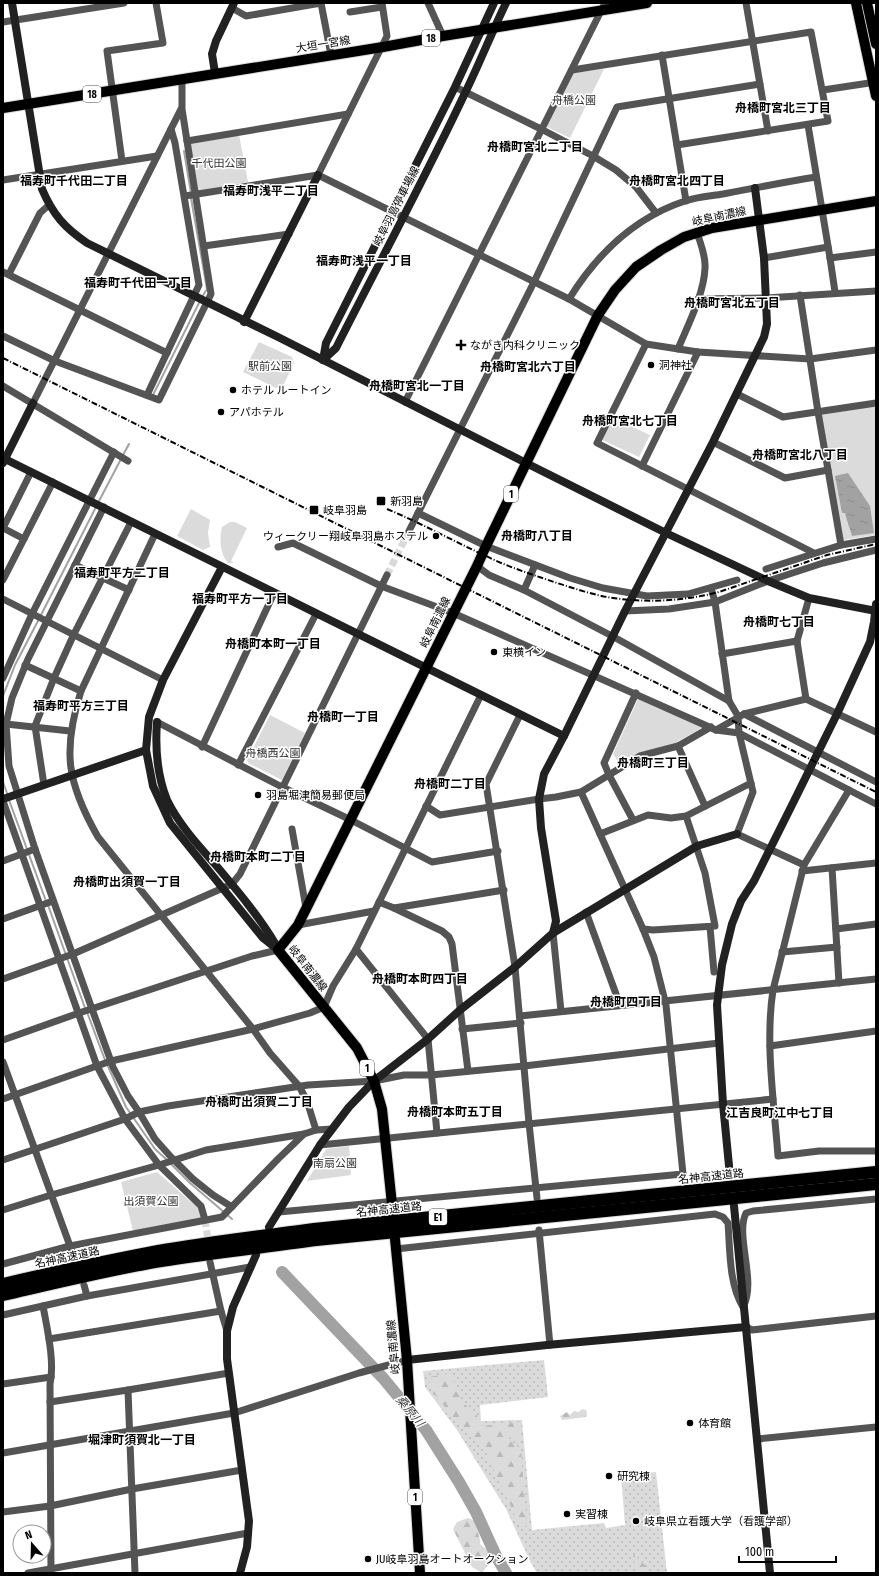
<svg xmlns="http://www.w3.org/2000/svg" width="879" height="1576" viewBox="0 0 879 1576" font-family="'Fira Sans Condensed','Noto Sans JP',sans-serif">
<style>
.grass{fill:url(#grass-dots)}
.forest{fill:url(#forest-firs)}
.park{fill:#dbdbdb}
.water{fill:url(#water-ripples)}
.lines{fill:none;stroke-linecap:round;stroke-linejoin:round}
.stream{stroke:#a2a2a2;stroke-width:2}
.river{stroke:#a2a2a2;stroke-width:12}
.street-tunnel{stroke:#d9d9d9;stroke-width:7;stroke-dasharray:7 3.5;stroke-linecap:butt}
.primary-casing{stroke:#dbdbdb;stroke-width:12}
.highway-casing{stroke:#dbdbdb;stroke-width:14}
.street{stroke:#545454;stroke-width:7}
.secondary{stroke:#212121;stroke-width:8}
.primary{stroke:#000;stroke-width:10}
.highway{stroke:#000;stroke-width:12}
.rail{stroke:#000;stroke-width:2;stroke-dasharray:6 2 1 2;stroke-linecap:butt}
.poi-dot{fill:#000;stroke:#fff;stroke-width:1.5}
.labels{text-anchor:middle;stroke-width:3;stroke-linejoin:round;paint-order:stroke}
.shield{fill:#fff;stroke:#4c4c4c;stroke-width:1}
.shield-label{font-size:10px;font-weight:bold;fill:#000}
.street-label{font-size:11px;fill:#000;stroke:#fff}
.park-label{font-size:11px;fill:#323232;stroke:#fff}
.poi-label{font-size:11px;fill:#000;stroke:#fff;text-anchor:start}
.neighbourhood-label{font-size:12px;font-weight:bold;fill:#000;stroke:#fff}
.water-label{font-size:12px;font-style:italic;fill:#434343;stroke:#fff}
</style>
<defs>
<pattern id="grass-dots" width="8" height="8" patternUnits="userSpaceOnUse"><rect width="8" height="8" fill="#dbdbdb"/><path d="M2 2h.1M6 6h.1" fill="none" stroke="#bababa" stroke-width="1.8" stroke-linecap="round"/></pattern>
<pattern id="forest-firs" width="22" height="20" patternUnits="userSpaceOnUse"><rect width="22" height="20" fill="#dbdbdb"/><path d="M5 1l3.5 6h-7zM16 11l3.5 6h-7z" fill="#bababa"/></pattern>
<pattern id="water-ripples" width="26" height="14" patternUnits="userSpaceOnUse"><rect width="26" height="14" fill="#a2a2a2"/><path d="M2 4q2-2 4 0t4 0M15 11q2-2 4 0t4 0" fill="none" stroke="#8a8a8a"/></pattern>
</defs>
<rect width="100%" height="100%" fill="#fff"/>
<!-- grass -->
<path class="grass" d="M544 1360 548 1397 480 1405 481 1421 522 1420 532 1530 604 1523 606 1528 625 1525 621 1475 656 1472 667 1573H537L530 1561 506 1509 457 1430 425 1387 423 1371Z"/>
<!-- forest -->
<g class="forest">
<path d="M451 1373 462 1402 476 1414 482 1426 519 1422V1440L510 1435 509 1440 521 1451 527 1527 516 1518 484 1448 459 1424 431 1390 429 1377Z"/>
<path d="M583 1409 587 1411 586 1417 562 1420 560 1416 567 1412 570 1415 574 1411 578 1412Z"/>
<path d="M468 1518 475 1521C476 1530 481 1536 480 1544L490 1552 488 1565 482 1573 472 1567 453 1529 457 1522Z"/>
<path d="M633 1554 649 1569V1573H636Z"/>
</g>
<!-- park -->
<g class="park">
<path d="M604 69 570 138 547 127 573 73Z"/>
<path d="M239 135 248 182 198 191 190 143Z"/>
<path d="M259 342 292 357 294 363 283 386 276 388 243 372Z"/>
<path d="M876 406V535L843 540 821 415Z"/>
<path d="M613 418 650 435 639 457 602 440Z"/>
<path d="M191 509 210 520 208 533 210 547 203 550 177 536Z"/>
<path d="M230 522H235L247 528 231 561 234 563H228C220 554 219 539 222 527Z"/>
<path d="M638 699 658 708 664 709 703 727 675 743 639 754 620 765 613 754Z"/>
<path d="M270 715 305 733 282 780 248 763 247 760Z"/>
<path d="M349 1146 351 1175 307 1181 326 1149Z"/>
<path d="M157 1172 198 1208 201 1218 133 1231 121 1182Z"/>
</g>
<!-- water -->
<path class="water" d="M848 473 870 506 874 533 852 536C850 528 847 522 845 513H842L835 476Z"/>
<g class="lines">
<!-- stream -->
<g class="stream">
<path d="M184 151 191 193"/>
<path d="M191 198 207 289 202 297"/>
<path d="M153 395 200 301"/>
<path d="M123 455 129 444"/>
<path d="M98 503 121 459"/>
<path d="M41 615 96 507"/>
<path d="M3 696 15 665 39 619"/>
<path d="M3 782 8 796"/>
<path d="M9 800 46 901"/>
<path d="M48 905 85 1008"/>
<path d="M87 1012 105 1060"/>
<path d="M107 1064 126 1107 155 1149 167 1160"/>
<path d="M170 1163 190 1183 232 1219"/>
</g>
<!-- river -->
<path class="river" d="M282 1272 383 1378 426 1430 459 1482 476 1512 496 1556 506 1573"/>
<!-- street-tunnel -->
<g class="street-tunnel">
<path d="M387 575 409 531"/>
<path d="M205 1220 209 1246"/>
</g>
<defs>
<g id="primary">
<path d="M856 3 876 96"/>
<path d="M867 3 876 44"/>
<path d="M3 108 383 47 443 36 647 3"/>
<path d="M393 1214 382 1109 374 1081 357 1048 278 950 298 925 477 566 486 546 598 315 615 290 636 267 661 250 684 237 712 228 876 201"/>
<path d="M395 1239 407 1360 420 1573"/>
</g>
<g id="highway">
<path d="M3 1284C54 1272 106 1261 158 1251 210 1242 262 1236 314 1229L876 1172"/>
<path d="M3 1295C55 1283 108 1270 161 1261 213 1253 264 1247 316 1240L876 1184"/>
</g>
</defs>
<!-- primary casing -->
<use href="#primary" class="primary-casing"/>
<!-- highway casing -->
<use href="#highway" class="highway-casing"/>
<!-- street -->
<g class="street">
<path d="M321 3 331 55"/>
<path d="M428 3 443 36"/>
<path d="M746 3 768 131"/>
<path d="M232 8 246 16 321 3"/>
<path d="M350 12 382 7"/>
<path d="M3 22 124 3"/>
<path d="M662 55 686 201"/>
<path d="M572 70 811 32 828 121 677 145"/>
<path d="M455 87 541 129 593 156 616 170 636 187 656 213"/>
<path d="M823 90 876 82"/>
<path d="M808 125 830 258 835 292"/>
<path d="M187 141 348 114"/>
<path d="M122 161 107 51 163 43 156 3"/>
<path d="M318 175 387 36 382 3"/>
<path d="M3 180 157 156"/>
<path d="M185 196 318 175 569 299 646 344 698 352 810 359 876 350"/>
<path d="M204 246 289 234"/>
<path d="M764 258 828 247"/>
<path d="M830 258 876 252"/>
<path d="M3 272 167 353"/>
<path d="M9 274 40 213 49 205"/>
<path d="M800 295 818 412 841 545"/>
<path d="M569 299C597 254 633 218 685 201 697 197 711 196 723 194 754 188 785 182 816 177"/>
<path d="M698 299 766 298 876 291"/>
<path d="M3 336 55 361 159 400 211 294 182 109V80"/>
<path d="M646 344 597 443 814 553"/>
<path d="M678 349C688 325 704 294 705 268 706 255 700 243 697 232"/>
<path d="M3 386 128 461"/>
<path d="M737 394 783 417 876 403"/>
<path d="M147 395 199 285 175 143 171 129"/>
<path d="M405 402 605 3"/>
<path d="M33 403 181 109"/>
<path d="M713 442 785 478 828 470"/>
<path d="M642 466 698 352"/>
<path d="M104 507 28 659 12 698 6 724 9 766 35 849 92 1009 113 1067 128 1096 139 1112 155 1139 171 1157 193 1179 213 1195 232 1207"/>
<path d="M418 513 486 546 570 578 603 588 647 596 688 594 737 580"/>
<path d="M3 528 31 472"/>
<path d="M3 528 24 539"/>
<path d="M409 531 534 282 617 107 760 84"/>
<path d="M155 534 81 691C62 751 67 783 98 837L253 1029 270 1053 299 1086 307 1101 316 1130"/>
<path d="M278 547 293 543 381 586 453 613 716 730 739 733 876 804"/>
<path d="M75 565 129 590"/>
<path d="M477 566 489 575 524 590 612 636 729 701"/>
<path d="M766 569 841 545 876 539"/>
<path d="M3 580 53 482"/>
<path d="M711 588 715 602 729 701 738 716 739 733 753 792 737 834 804 865"/>
<path d="M524 590 535 565"/>
<path d="M3 599 163 680"/>
<path d="M625 611 669 609 715 602 768 581 823 563 876 550"/>
<path d="M722 654 797 641"/>
<path d="M25 665 81 691"/>
<path d="M3 678 32 614 114 452"/>
<path d="M806 699 797 641 809 598"/>
<path d="M744 714 876 782"/>
<path d="M520 715 486 784 515 967 529 1123 537 1198"/>
<path d="M157 722 282 787 351 820 432 862 498 851"/>
<path d="M6 724 70 731"/>
<path d="M716 730 744 714 806 699 876 732"/>
<path d="M678 746 705 806"/>
<path d="M202 747 274 593"/>
<path d="M238 765 316 614"/>
<path d="M44 785 35 726 54 678 74 634 131 522"/>
<path d="M849 790 804 865 773 990C765 1042 774 1103 778 1156L819 1151H876"/>
<path d="M3 801 97 1066 125 1119 159 1165 201 1206 205 1220"/>
<path d="M426 806 440 815 539 799 556 797 581 792 640 756 678 746 711 727"/>
<path d="M633 820 609 775 604 763 636 693"/>
<path d="M292 829 306 908"/>
<path d="M600 834 648 815 671 818 686 816 751 783"/>
<path d="M3 861 35 849"/>
<path d="M832 868 839 983"/>
<path d="M802 871 876 863"/>
<path d="M379 902 394 908 442 931 449 937 452 944 468 1071"/>
<path d="M394 908 504 890"/>
<path d="M586 912 620 1005"/>
<path d="M3 919 53 901"/>
<path d="M298 925 374 911"/>
<path d="M710 927 714 972"/>
<path d="M643 929 653 930 715 926 705 873 686 816"/>
<path d="M836 929 876 924"/>
<path d="M553 933 561 1011"/>
<path d="M356 949 428 1039 437 1133"/>
<path d="M782 952 837 947"/>
<path d="M3 979 73 954 232 884 240 874 387 575"/>
<path d="M520 1016 876 979"/>
<path d="M462 1029 521 1023"/>
<path d="M3 1040 79 1013 252 956 278 950"/>
<path d="M770 1046 876 1031"/>
<path d="M3 1062 74 1257"/>
<path d="M3 1099 111 1061 253 1029 310 1013 324 1007 333 986 356 949 481 695"/>
<path d="M320 1145 773 1099"/>
<path d="M3 1160 125 1119 139 1112 168 1106 308 1085 374 1081 404 1075H431L524 1066 719 1043"/>
<path d="M3 1210 51 1195 159 1165 206 1150 304 1134"/>
<path d="M279 1212 683 1174 666 1005 654 957 643 929 581 792"/>
<path d="M539 1230 550 1345"/>
<path d="M396 1249 715 1214 723 1217 728 1223C730 1250 729 1285 743 1307"/>
<path d="M210 1262 221 1311 227 1331"/>
<path d="M3 1264 70 1246 222 1217 278 1159 304 1134 316 1130 332 1129"/>
<path d="M84 1285 87 1296"/>
<path d="M744 1305C756 1279 735 1235 746 1213L753 1211 876 1199"/>
<path d="M43 1306C47 1328 55 1362 50 1384L51 1573"/>
<path d="M3 1315 87 1296 250 1267"/>
<path d="M746 1327 752 1330 876 1316"/>
<path d="M49 1339 221 1311"/>
<path d="M3 1384 51 1377"/>
<path d="M50 1402 128 1390"/>
<path d="M758 1439 876 1427"/>
<path d="M3 1453 234 1413 359 1373 407 1360"/>
<path d="M3 1512 50 1506 132 1489 242 1470"/>
<path d="M28 1573 248 1533"/>
<path d="M135 1573 128 1390 229 1373"/>
</g>
<!-- secondary -->
<g class="secondary">
<path d="M12 3 42 189C53 215 65 228 87 243L278 337 526 463 666 533 768 581 809 598 876 611"/>
<path d="M215 73 212 54 216 41 234 3"/>
<path d="M244 322 318 175"/>
<path d="M323 360 336 348C379 263 425 178 466 91 480 62 492 32 506 3"/>
<path d="M323 360 326 343 455 87 494 3"/>
<path d="M3 458 564 736"/>
<path d="M3 463 33 403"/>
<path d="M222 567 163 680 149 717 146 750 153 786 170 823 263 938 278 950"/>
<path d="M157 722C155 749 157 775 167 800 178 823 197 844 214 863 236 889 259 916 276 945"/>
<path d="M3 799 146 750"/>
<path d="M553 933 556 921 541 828 539 799 544 774 564 736 625 611 713 442 764 337 767 324 764 258 755 188"/>
<path d="M730 1176 723 1104 717 1005 722 965 732 924 741 901 754 881 794 801 837 714 870 642 874 622 876 604"/>
<path d="M734 1206 770 1573"/>
<path d="M269 1227 320 1145 349 1107 374 1081 428 1039 460 1010 515 967 553 933 697 846 737 834"/>
<path d="M407 1360 547 1345 746 1327"/>
<path d="M240 1573 247 1547 249 1521 227 1359V1331L233 1307 256 1255"/>
</g>
<!-- primary -->
<use href="#primary" class="primary"/>
<!-- highway -->
<use href="#highway" class="highway"/>
<!-- rail -->
<g class="rail">
<path d="M3 358 876 792"/>
<path d="M387 509C421 523 453 541 486 556 508 567 531 574 554 582 573 588 593 595 613 598 648 603 684 601 719 592L827 555 876 544"/>
</g>
</g>
<!-- markers -->
<g class="poi-dot">
<path d="M459 339h4v4h4v4h-4v4h-4v-4h-4v-4h4z"/>
<circle cx="651" cy="365" r="4"/>
<circle cx="233" cy="390" r="4"/>
<circle cx="221" cy="412" r="4"/>
<rect x="376" y="496" width="10" height="10" rx="2"/>
<rect x="309" y="505" width="10" height="10" rx="2"/>
<circle cx="436" cy="536" r="4"/>
<circle cx="494" cy="652" r="4"/>
<circle cx="258" cy="795" r="4"/>
<circle cx="690" cy="1423" r="4"/>
<circle cx="609" cy="1476" r="4"/>
<circle cx="567" cy="1514" r="4"/>
<circle cx="636" cy="1521" r="4"/>
<circle cx="368" cy="1559" r="4"/>
</g>
<g class="labels">
<!-- shield labels -->
<g class="shield">
<rect x="422" y="30" width="18" height="16" rx="3"/>
<rect x="83" y="86" width="18" height="16" rx="3"/>
<rect x="504" y="486" width="14" height="16" rx="3"/>
<rect x="360" y="1060" width="14" height="16" rx="3"/>
<rect x="429" y="1209" width="18" height="16" rx="3"/>
<rect x="408" y="1489" width="14" height="16" rx="3"/>
</g>
<g class="shield-label">
<text x="431" y="42">18</text>
<text x="92" y="98">18</text>
<text x="511" y="498">1</text>
<text x="367" y="1072">1</text>
<text x="438" y="1221">E1</text>
<text x="415" y="1501">1</text>
</g>
<!-- street labels -->
<g class="street-label">
<text transform="translate(323 44) rotate(-9)" y="4">大垣一宮線</text>
<text transform="translate(396 206) rotate(-63)" y="4">岐阜羽島停車場線</text>
<text transform="translate(719 216) rotate(-12)" y="4">岐阜南濃線</text>
<text transform="translate(435 622) rotate(-64)" y="4">岐阜南濃線</text>
<text transform="translate(308 968) rotate(52)" y="4">岐阜南濃線</text>
<text transform="translate(711 1176) rotate(-6)" y="4">名神高速道路</text>
<text transform="translate(389 1209) rotate(-6)" y="4">名神高速道路</text>
<text transform="translate(67 1257) rotate(-12)" y="4">名神高速道路</text>
<text transform="translate(393 1347) rotate(-95)" y="4">岐阜南濃線</text>
</g>
<!-- park labels -->
<g class="park-label">
<text x="574" y="104">舟橋公園</text>
<text x="219" y="167">千代田公園</text>
<text x="270" y="370">駅前公園</text>
<text x="273" y="757">舟橋西公園</text>
<text x="335" y="1167">南扇公園</text>
<text x="151" y="1205">出須賀公園</text>
</g>
<!-- poi labels -->
<g class="poi-label">
<text x="470" y="349">ながき内科クリニック</text>
<text x="659" y="369">洞神社</text>
<text x="241" y="394">ホテル ルートイン</text>
<text x="229" y="416">アパホテル</text>
<text x="390" y="505">新羽島</text>
<text x="323" y="514">岐阜羽島</text>
<text x="428" y="540" text-anchor="end">ウィークリー翔岐阜羽島ホステル</text>
<text x="502" y="656">東横イン</text>
<text x="266" y="799">羽島堀津簡易郵便局</text>
<text x="698" y="1427">体育館</text>
<text x="617" y="1480">研究棟</text>
<text x="575" y="1518">実習棟</text>
<text x="644" y="1525">岐阜県立看護大学（看護学部）</text>
<text x="376" y="1563">JU岐阜羽島オートオークション</text>
</g>
<!-- neighbourhood labels -->
<g class="neighbourhood-label">
<text x="783" y="112">舟橋町宮北三丁目</text>
<text x="535" y="151">舟橋町宮北二丁目</text>
<text x="74" y="185">福寿町千代田二丁目</text>
<text x="677" y="185">舟橋町宮北四丁目</text>
<text x="271" y="195">福寿町浅平二丁目</text>
<text x="364" y="265">福寿町浅平一丁目</text>
<text x="138" y="287">福寿町千代田一丁目</text>
<text x="732" y="307">舟橋町宮北五丁目</text>
<text x="528" y="371">舟橋町宮北六丁目</text>
<text x="417" y="390">舟橋町宮北一丁目</text>
<text x="630" y="425">舟橋町宮北七丁目</text>
<text x="800" y="459">舟橋町宮北八丁目</text>
<text x="537" y="540">舟橋町八丁目</text>
<text x="122" y="577">福寿町平方二丁目</text>
<text x="240" y="603">福寿町平方一丁目</text>
<text x="779" y="626">舟橋町七丁目</text>
<text x="273" y="648">舟橋町本町一丁目</text>
<text x="81" y="710">福寿町平方三丁目</text>
<text x="343" y="721">舟橋町一丁目</text>
<text x="653" y="767">舟橋町三丁目</text>
<text x="450" y="788">舟橋町二丁目</text>
<text x="258" y="861">舟橋町本町二丁目</text>
<text x="127" y="886">舟橋町出須賀一丁目</text>
<text x="420" y="983">舟橋町本町四丁目</text>
<text x="626" y="1006">舟橋町四丁目</text>
<text x="259" y="1106">舟橋町出須賀二丁目</text>
<text x="455" y="1116">舟橋町本町五丁目</text>
<text x="780" y="1117">江吉良町江中七丁目</text>
<text x="142" y="1444">堀津町須賀北一丁目</text>
</g>
<!-- water labels -->
<g class="water-label">
<text transform="translate(410 1411) rotate(50)" y="4">桑原川</text>
</g>
</g>
<!-- border -->
<rect width="879" height="1576" fill="none" stroke="#000000" stroke-width="8"/>
<!-- north arrow -->
<g transform="translate(32 1544) rotate(340)"><circle r="19" fill="#ffffff" stroke="#999999"/>
<path d="M0-3L7 15L0 10L-7 15Z" fill="#000000"/>
<text y="-6" font-size="11" font-weight="bold" text-anchor="middle" fill="#000000">N</text>
</g>
<!-- scale -->
<path d="M739 1556v6h97v-6" fill="none" stroke="#000000" stroke-width="2"/>
<text x="745" y="1556" font-size="12" fill="#000000" stroke="#ffffff" stroke-width="3" paint-order="stroke">100 m</text>
</svg>
